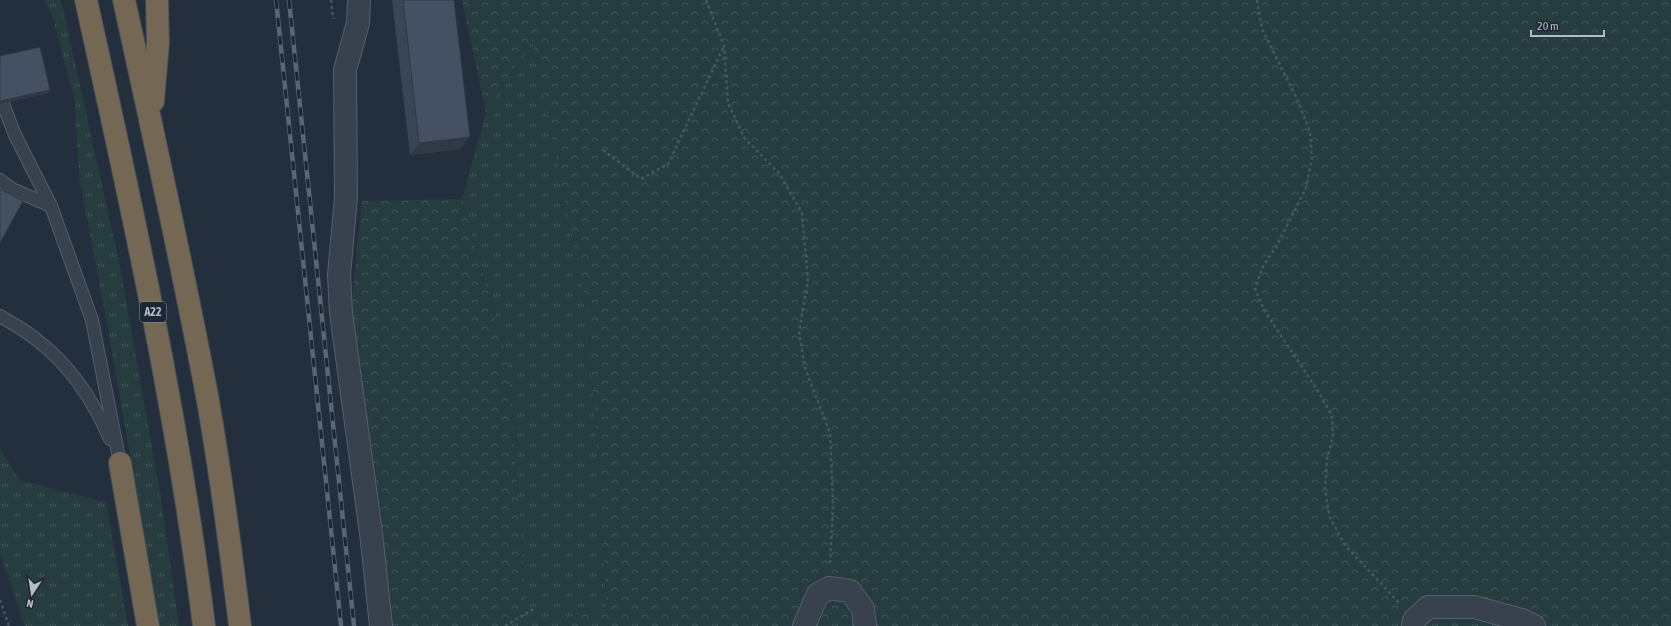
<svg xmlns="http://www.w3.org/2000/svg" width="1671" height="626" viewBox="0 0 1671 626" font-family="'Asap Condensed',sans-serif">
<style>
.grass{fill:url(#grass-tufts)}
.forest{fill:url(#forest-crowns)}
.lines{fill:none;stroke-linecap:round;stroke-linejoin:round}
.lane-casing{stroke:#565f6c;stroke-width:14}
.street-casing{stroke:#565f6c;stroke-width:24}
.highway-casing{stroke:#434c59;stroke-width:24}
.path{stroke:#44595c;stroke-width:2.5;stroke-dasharray:3 3;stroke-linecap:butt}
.lane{stroke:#38414e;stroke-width:12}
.street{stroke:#38414e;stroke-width:22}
.highway{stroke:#746855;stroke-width:22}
.rail-casing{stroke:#5a6575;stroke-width:4.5}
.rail{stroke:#1d2633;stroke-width:3;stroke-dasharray:9;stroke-linecap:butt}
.wall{fill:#3b4654}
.shaded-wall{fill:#303945}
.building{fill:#455162;stroke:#303945}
.labels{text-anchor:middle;stroke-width:3.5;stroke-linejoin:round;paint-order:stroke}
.shield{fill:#1d2633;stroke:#878f9c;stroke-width:1}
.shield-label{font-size:12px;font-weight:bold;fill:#b4bcc9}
</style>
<defs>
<pattern id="grass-tufts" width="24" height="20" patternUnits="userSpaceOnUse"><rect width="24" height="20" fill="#263c3f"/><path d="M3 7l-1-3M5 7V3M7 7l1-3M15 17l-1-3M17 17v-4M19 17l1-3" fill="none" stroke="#435659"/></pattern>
<pattern id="forest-crowns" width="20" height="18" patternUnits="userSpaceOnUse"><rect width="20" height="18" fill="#263c3f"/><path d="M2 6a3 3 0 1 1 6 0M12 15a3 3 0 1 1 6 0" fill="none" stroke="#435659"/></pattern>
</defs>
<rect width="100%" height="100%" fill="#242f3e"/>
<!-- grass -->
<g class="grass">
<path d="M45 0H61L120 266 160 492 179 626H160L107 323 80 182 77 150 75 103 54 21Z"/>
<path d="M532 38 588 313 607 612 528 623 507 358 462 199 486 113Z"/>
<path d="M0 448 19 480 106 502 128 626H25L0 553Z"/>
</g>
<!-- forest -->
<path class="forest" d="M462 0H1671V626H389L347 348 362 201 462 199 507 358 528 622 607 611 588 313 532 39 486 113Z"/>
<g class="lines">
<defs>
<g id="lane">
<path d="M3 104 15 135 51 206 92 320 120 463"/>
<path d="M0 180 12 189 51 206"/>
<path d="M0 316C13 324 27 331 38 341 71 366 94 402 110 439"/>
</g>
<g id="street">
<path d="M359 0 358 23 345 70 346 197 339 275 341 313 371 533 381 626"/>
<path d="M804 626 818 594 829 588 850 591 863 609 865 626"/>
<path d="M1413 626 1414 620 1428 607H1474L1522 620 1534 626"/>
</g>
<g id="highway">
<path d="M86 0C132 207 178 415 204 626"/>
<path d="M124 0C153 133 183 267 208 401 221 476 231 551 240 626"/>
<path d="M153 101 158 43 157 0"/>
<path d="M120 463 148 626"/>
</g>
</defs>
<!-- lane casing -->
<use href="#lane" class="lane-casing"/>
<!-- street casing -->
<use href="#street" class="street-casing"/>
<!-- highway casing -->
<use href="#highway" class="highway-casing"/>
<!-- path -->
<g class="path">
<path d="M331 0 333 19"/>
<path d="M706 0 724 46 728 103 745 139 779 173 802 213 808 280 799 332 805 368 830 433 833 505 830 566"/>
<path d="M1257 0 1262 29 1299 103 1310 132 1312 158 1306 188 1277 245 1262 268 1255 289 1264 310 1318 391 1332 416 1333 436 1327 459 1325 490 1330 518 1345 545 1399 603"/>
<path d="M603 150 641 179 668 164 724 46"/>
<path d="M0 600 9 626"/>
<path d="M505 626 535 608"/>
</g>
<!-- lane -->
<use href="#lane" class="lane"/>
<!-- street -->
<use href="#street" class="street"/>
<!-- highway -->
<use href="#highway" class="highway"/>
<defs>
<g id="rail">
<path d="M276 0 341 626"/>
<path d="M289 0 354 626"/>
</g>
</defs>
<!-- rail casing -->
<use href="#rail" class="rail-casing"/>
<!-- rail -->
<use href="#rail" class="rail"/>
</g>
<!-- wall -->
<path class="wall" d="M392 0H454L461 149 410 155Z"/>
<!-- shaded-wall -->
<g class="shaded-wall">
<path d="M50 90 47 94 0 104V101Z"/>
<path d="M470 137 461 149 410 155 419 143Z"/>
</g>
<!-- building -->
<g class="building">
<path d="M403 0H454L470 137 419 143Z"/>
<path d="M40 47 50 90 0 101V56Z"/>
<path d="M0 189 23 201 0 243Z"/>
</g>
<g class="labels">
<!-- shield labels -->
<rect class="shield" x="140" y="302" width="26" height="20" rx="3"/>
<g class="shield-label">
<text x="153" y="316">A22</text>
</g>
</g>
<!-- north arrow -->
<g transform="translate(32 594) rotate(192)" stroke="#1d2633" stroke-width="3" paint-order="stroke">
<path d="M0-3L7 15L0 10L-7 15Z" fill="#b4bcc9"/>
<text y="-6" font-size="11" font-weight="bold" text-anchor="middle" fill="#b4bcc9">N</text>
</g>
<!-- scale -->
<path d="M1531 30v6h73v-6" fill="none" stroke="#b4bcc9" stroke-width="2"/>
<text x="1537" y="30" font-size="12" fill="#b4bcc9" stroke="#1d2633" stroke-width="3" paint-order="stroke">20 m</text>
</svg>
